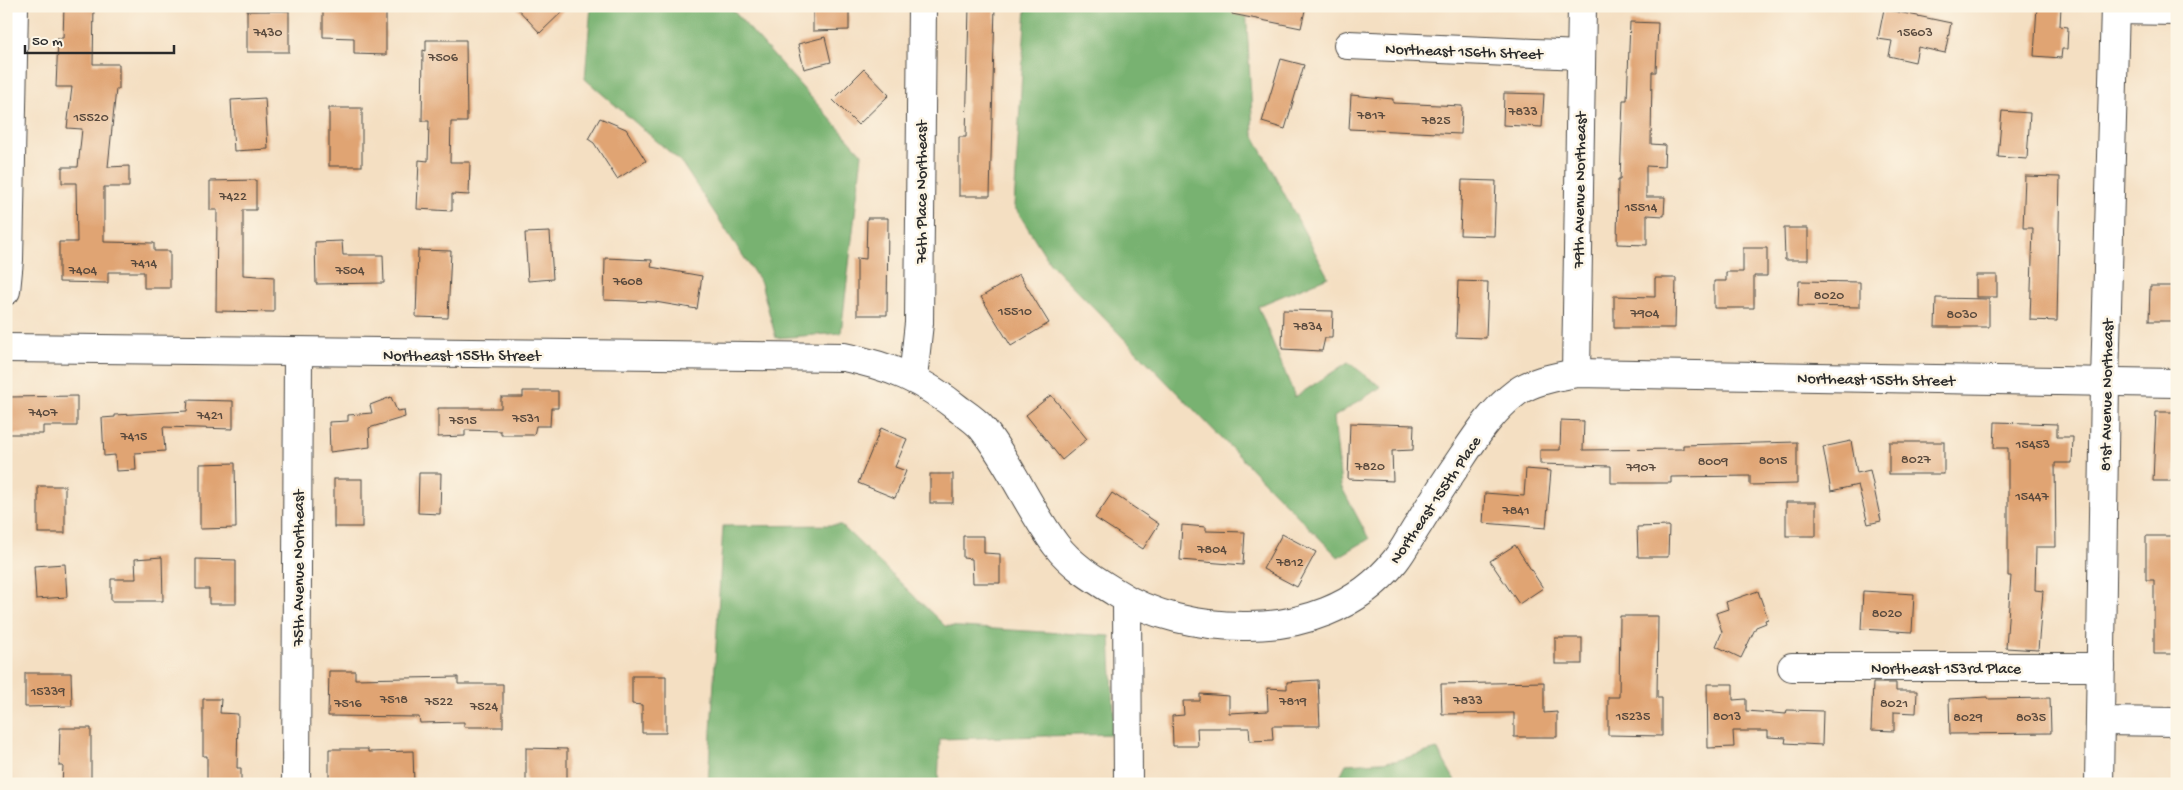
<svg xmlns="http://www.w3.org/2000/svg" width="2183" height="790" viewBox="0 0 2183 790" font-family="'Gochi Hand',sans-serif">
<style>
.forest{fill:#78b271;stroke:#526e4e}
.building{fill:#e0a473}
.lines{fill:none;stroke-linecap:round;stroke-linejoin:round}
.minor-casing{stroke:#494642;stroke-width:30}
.minor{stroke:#fff;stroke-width:28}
.labels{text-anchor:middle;stroke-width:5;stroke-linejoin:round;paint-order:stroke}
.number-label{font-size:14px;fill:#58493d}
.street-label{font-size:16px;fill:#2b2b2b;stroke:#fcf5e5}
</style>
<rect width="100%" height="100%" fill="#fcf5e5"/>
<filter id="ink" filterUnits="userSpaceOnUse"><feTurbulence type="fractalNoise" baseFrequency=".02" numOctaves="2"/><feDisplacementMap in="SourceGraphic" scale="10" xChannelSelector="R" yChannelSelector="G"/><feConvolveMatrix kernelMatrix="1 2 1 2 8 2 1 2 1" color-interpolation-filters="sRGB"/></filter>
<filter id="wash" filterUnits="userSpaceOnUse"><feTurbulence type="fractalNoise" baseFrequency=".0096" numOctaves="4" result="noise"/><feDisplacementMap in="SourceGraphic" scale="20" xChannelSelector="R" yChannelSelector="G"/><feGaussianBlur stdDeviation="1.12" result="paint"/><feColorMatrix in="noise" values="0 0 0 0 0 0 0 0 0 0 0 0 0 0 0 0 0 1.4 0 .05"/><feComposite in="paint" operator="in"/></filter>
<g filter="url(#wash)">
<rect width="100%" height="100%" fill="#f4dfc2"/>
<!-- forest -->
<g class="forest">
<path d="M591 6H729L862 154 841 333 776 338 761 283 681 162 585 79Z"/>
<path d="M1026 6H1246L1253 134 1328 277 1258 306 1295 397 1348 362 1381 387 1334 417 1341 486 1369 539 1338 557 1050 263 1014 206Z"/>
<path d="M841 525 945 626 1110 636 1115 734 940 739 938 784H708L723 526Z"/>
<path d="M1437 749 1457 784H1336L1346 764 1395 761Z"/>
</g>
<g id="blocks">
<!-- building -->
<g class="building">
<path d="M64 6H94L93 64H119V89H116L108 167 129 166V187H104V242L154 243V251H170V288H144V272H108V283L59 282V242H77L76 183H62V167H78L82 129 67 128 72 87H56L58 38H63Z"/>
<path d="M323 6H386V55L354 54V38L323 37Z"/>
<path d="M515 6H568L540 33Z"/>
<path d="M813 6H849V30L813 31Z"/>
<path d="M969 6H995L990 196H959V137H966Z"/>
<path d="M1233 6H1306L1301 28 1232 14Z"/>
<path d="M2037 6H2061L2060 26 2068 27 2067 49H2062L2061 58 2034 56Z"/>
<path d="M1884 9 1951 23 1945 53 1918 47 1915 62 1889 56 1892 41 1878 39Z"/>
<rect x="247" y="11" width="42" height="41"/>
<path d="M1630 22 1658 23 1656 72H1652L1651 144 1665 145 1664 167 1646 166V197H1665L1664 216 1647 215V245L1617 244 1618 180H1620L1623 100H1627Z"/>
<path d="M825 37 831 62 804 69 798 44Z"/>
<path d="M426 40H466L467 122H451L450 162H470L469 195 452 194V211L417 209 419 160 428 161 429 121H422L423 50 426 51Z"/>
<path d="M1281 59 1304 65 1285 129 1262 122Z"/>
<path d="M864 69 889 95 858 125 833 100Z"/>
<path d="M1504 93 1544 94 1542 127 1503 125Z"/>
<path d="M1351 95 1393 99V103L1462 106 1461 134 1349 129Z"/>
<path d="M265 98 268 149 234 151 231 100Z"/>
<rect x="329" y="108" width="33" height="58"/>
<path d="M2002 111 2030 113 2027 159 1998 157Z"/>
<path d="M600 118 626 129 646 161 617 179 594 143 588 139Z"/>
<path d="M2025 176 2060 177 2057 321 2030 320 2033 228H2023Z"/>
<path d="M256 180V210H243V275L274 277V312L216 311 217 210H210V181Z"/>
<path d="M1462 180 1496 181 1494 236 1460 235Z"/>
<path d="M867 218H888L887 315H857V258L866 259Z"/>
<path d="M1784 228H1808V260H1785Z"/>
<path d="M550 232 553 279 528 281 525 233Z"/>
<path d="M342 241 343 255H383L384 283 316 284 315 242Z"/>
<path d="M1743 248H1767V276H1754V308H1714V281H1726V272H1743Z"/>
<path d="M418 250 451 251 448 318 416 317Z"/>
<path d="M605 258 652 260 651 267 702 276 697 309 655 302 604 300Z"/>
<path d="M1019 274 1049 323 1011 346 981 297Z"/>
<rect x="1976" y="275" width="21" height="22"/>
<path d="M1655 278H1676L1675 328H1614V296L1655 297Z"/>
<path d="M1458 281 1488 282 1486 338 1456 337Z"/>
<path d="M1799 281 1860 282V307L1798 306Z"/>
<path d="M2150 286H2177V321H2149Z"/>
<path d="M1936 298 1989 299V327H1935Z"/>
<path d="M1283 310 1333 311 1332 338H1325L1322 351 1282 349Z"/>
<path d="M523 391H558V408H551L550 426H536L534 435H501V431L465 430V436L438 437V408H501V397H523Z"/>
<path d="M1051 395 1087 439 1062 460 1026 415Z"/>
<path d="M77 396V426H43V434H8V397Z"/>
<path d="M391 397 397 411 404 410 405 417 369 428 370 447 330 452 329 422 348 421V415L372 413 370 405Z"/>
<path d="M188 400 233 401V429L163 427 165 451 135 453 136 470 116 471 115 455 104 456 102 418 115 417V415L187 411Z"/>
<path d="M2156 412H2177L2174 481H2153Z"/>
<path d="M1561 420 1584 421 1583 450 1683 449V445L1797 442V484L1750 485V476L1671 477V483H1611V466L1540 464V450H1560Z"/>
<path d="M1995 422 2057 424V437H2073L2072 463H2055L2056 547H2036L2035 590 2043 591 2038 650 2006 648 2011 576H2008V448H1994Z"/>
<path d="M1350 423 1414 425 1413 450 1392 451 1393 481 1348 479Z"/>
<path d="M881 428 907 439 895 467 906 471 895 498 858 483Z"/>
<path d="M1851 441 1857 473 1870 470 1881 521 1868 524 1858 485 1831 491 1823 447Z"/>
<rect x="1889" y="442" width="55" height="32"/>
<path d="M235 463 236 528 200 529V464Z"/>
<path d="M1526 469 1551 471 1546 528 1483 523 1485 493 1524 496Z"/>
<path d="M419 473H441L440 514 418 513Z"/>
<rect x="930" y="474" width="23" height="29"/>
<rect x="334" y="479" width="28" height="48"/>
<rect x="38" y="486" width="27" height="47"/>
<path d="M1112 493 1159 524 1143 549 1095 518Z"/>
<rect x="1786" y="502" width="30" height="34"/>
<path d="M1182 525 1206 527V531L1245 532 1243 565 1180 560Z"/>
<path d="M1669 526 1668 557H1638L1637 527Z"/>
<path d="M1282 534 1316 552 1297 587 1263 569Z"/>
<path d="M963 536H984V553L1000 554V583H973L972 559 963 558Z"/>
<path d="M2146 536H2177V654H2154V580H2146Z"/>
<path d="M1515 545 1543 588 1519 604 1490 561Z"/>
<path d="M162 557 163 601H111V579H136L135 559Z"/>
<path d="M196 559 236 560V604H209V589H196Z"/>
<path d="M65 564 67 597 36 599 34 566Z"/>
<path d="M1758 591 1768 619 1765 620 1766 623 1756 627 1741 658 1716 646 1722 632 1716 613 1728 609 1726 602Z"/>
<path d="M1863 591 1914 594 1912 632 1861 629Z"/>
<path d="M1620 616H1658L1657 698H1662V736L1608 735V697H1619Z"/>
<rect x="1555" y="638" width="27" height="26"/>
<path d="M329 671H355V679L458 677V684H503V727H464V722L420 723 419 717 328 716Z"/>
<path d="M25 673H71L72 706 25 707Z"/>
<path d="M632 676H666V733H642V705L632 704Z"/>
<path d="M1318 680 1320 726H1272L1273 740 1250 741 1249 728H1197L1198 746H1173L1172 716 1184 715 1183 701H1200V694L1229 696V713L1268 711 1267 688 1287 689V682Z"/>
<path d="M1544 682V713L1557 712V737H1514V713L1442 714 1441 684Z"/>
<path d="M1873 683H1896V691H1917L1916 713 1894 712V731L1871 730Z"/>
<path d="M1707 684H1733V700L1746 699V711L1786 714 1787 710 1823 711 1822 745 1785 743 1786 738 1768 737V731H1733L1734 747 1708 748Z"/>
<path d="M1987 697V699L2050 698 2051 733 1950 734 1949 699Z"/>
<path d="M203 699H221L220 713 238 714 237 768H241V784H207V756H203Z"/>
<path d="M60 728H91V784H62L63 766H59Z"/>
<path d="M526 748 567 749V784H526Z"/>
<path d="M329 749H368V752L413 751 414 784H329Z"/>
</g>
</g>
</g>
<g filter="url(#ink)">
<use href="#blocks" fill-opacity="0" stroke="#494642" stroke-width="1"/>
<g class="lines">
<defs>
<g id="minor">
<path d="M2115 10 2177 11"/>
<path d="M1348 45 1580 55"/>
<path d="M6 291 9 260 14 6"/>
<path d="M6 348 844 357C890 366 923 380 960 410 967 415 976 421 982 428 1011 464 1028 508 1056 545 1071 565 1094 579 1115 592 1151 616 1200 626 1243 626 1301 627 1357 608 1395 561 1404 550 1410 537 1418 525 1432 502 1447 479 1462 457 1478 433 1494 409 1517 392 1534 380 1557 377 1576 373L2177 383"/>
<path d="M1576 373 1582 6"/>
<path d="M913 378 919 323 922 6"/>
<path d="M1127 600 1128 784"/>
<path d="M1792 667H2101"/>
<path d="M2100 721 2177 722"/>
<path d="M296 784 298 352"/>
<path d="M2099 784 2105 382 2115 6"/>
</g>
</defs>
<!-- minor casing -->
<use href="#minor" class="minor-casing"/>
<!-- minor -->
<use href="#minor" class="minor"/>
</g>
</g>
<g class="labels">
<!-- number labels -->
<g class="number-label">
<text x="268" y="36">7430</text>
<text x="1915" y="36">15603</text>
<text x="443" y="61">7506</text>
<text x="1523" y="115">7833</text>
<text x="1371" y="119">7817</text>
<text x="91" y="121">15520</text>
<text x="1436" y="124">7825</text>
<text x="233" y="200">7422</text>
<text x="1641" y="211">15514</text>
<text x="144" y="267">7414</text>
<text x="83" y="274">7404</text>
<text x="350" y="274">7504</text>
<text x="628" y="285">7608</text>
<text x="1829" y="299">8020</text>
<text x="1015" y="315">15510</text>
<text x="1645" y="317">7904</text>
<text x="1962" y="318">8030</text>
<text x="1308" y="330">7834</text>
<text x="43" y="416">7407</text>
<text x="210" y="419">7421</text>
<text x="526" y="422">7531</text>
<text x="463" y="424">7515</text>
<text x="134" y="440">7415</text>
<text x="2033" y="448">15453</text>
<text x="1916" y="463">8027</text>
<text x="1773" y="464">8015</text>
<text x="1713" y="465">8009</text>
<text x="1370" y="470">7820</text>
<text x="1641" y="471">7907</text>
<text x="2032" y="500">15447</text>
<text x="1516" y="514">7841</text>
<text x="1212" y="553">7804</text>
<text x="1290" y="566">7812</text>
<text x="1887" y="617">8020</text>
<text x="48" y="695">15339</text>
<text x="394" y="703">7518</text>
<text x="1468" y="704">7833</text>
<text x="439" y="705">7522</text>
<text x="1293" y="705">7819</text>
<text x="348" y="707">7516</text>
<text x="1894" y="707">8021</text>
<text x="484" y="710">7524</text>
<text x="1633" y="720">15235</text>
<text x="1727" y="720">8013</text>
<text x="1968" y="721">8029</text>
<text x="2031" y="721">8035</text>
</g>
<!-- street labels -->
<g class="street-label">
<text transform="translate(1464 50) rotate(2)" y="6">Northeast 156th Street</text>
<text transform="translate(1578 190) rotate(-89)" y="6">79th Avenue Northeast</text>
<text transform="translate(920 192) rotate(-90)" y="6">76th Place Northeast</text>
<text x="462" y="360">Northeast 155th Street</text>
<text transform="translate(1876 378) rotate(1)" y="6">Northeast 155th Street</text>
<text transform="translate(2105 395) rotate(-89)" y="6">81st Avenue Northeast</text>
<text transform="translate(1434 499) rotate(-56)" y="6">Northeast 155th Place</text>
<text transform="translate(297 568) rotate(-90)" y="6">75th Avenue Northeast</text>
<text x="1946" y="673">Northeast 153rd Place</text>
</g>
</g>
<!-- margin -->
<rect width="2183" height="790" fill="none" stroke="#fcf5e5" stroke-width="25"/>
<!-- scale -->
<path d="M25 45v8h149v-8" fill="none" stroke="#2b2b2b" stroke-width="2.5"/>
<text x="32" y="45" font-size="15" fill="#2b2b2b" stroke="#fcf5e5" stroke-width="4" paint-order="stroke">50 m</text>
</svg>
